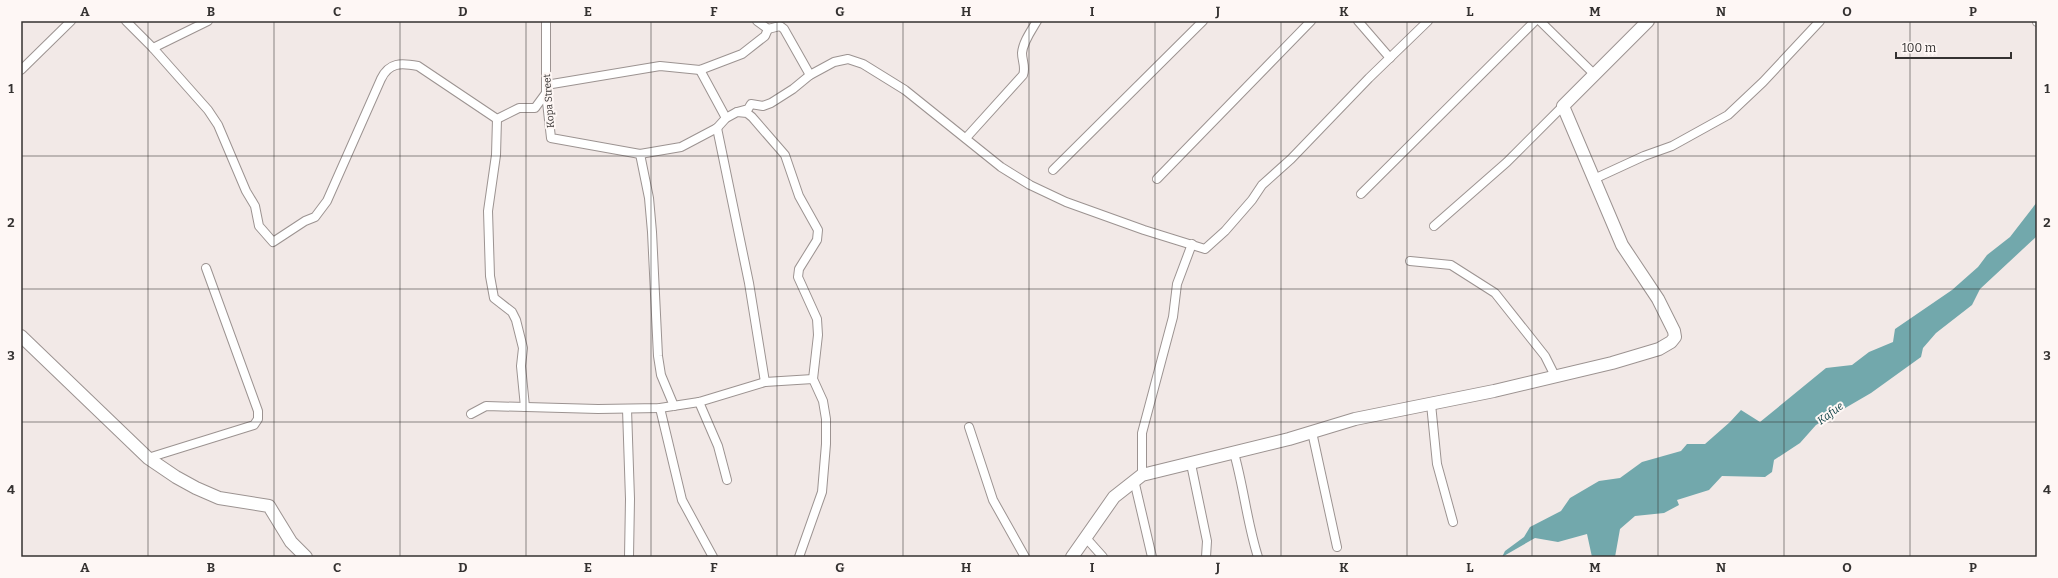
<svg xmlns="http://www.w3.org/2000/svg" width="2058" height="578" viewBox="0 0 2058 578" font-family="Bitter,serif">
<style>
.water{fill:#72a8ac}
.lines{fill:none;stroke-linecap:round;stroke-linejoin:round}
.street-casing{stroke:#9c9391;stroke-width:10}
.secondary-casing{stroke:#9c9391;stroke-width:14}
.street{stroke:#fff;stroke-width:8}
.secondary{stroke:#fff;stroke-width:12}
.grid{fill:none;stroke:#353231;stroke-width:1;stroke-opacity:0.55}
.labels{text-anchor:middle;stroke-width:4;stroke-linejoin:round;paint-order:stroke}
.street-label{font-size:10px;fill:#353231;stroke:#fef7f5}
.water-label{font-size:11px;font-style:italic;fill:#124448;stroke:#fef7f5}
.neatline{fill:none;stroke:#353231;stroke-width:1.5}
.grid-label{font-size:13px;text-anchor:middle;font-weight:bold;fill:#353231}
</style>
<rect width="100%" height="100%" fill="#f2e9e7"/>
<!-- water -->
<path class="water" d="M2037 202V236L1980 289 1972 305 1936 333 1923 348 1921 357 1871 393 1816 425 1800 443 1774 460 1772 472 1765 477 1722 476 1709 490 1677 500 1679 505 1664 513 1635 516 1620 529 1615 557H1592L1587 534 1558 542 1535 538 1502 557 1505 551 1524 537 1530 527 1561 511 1570 498 1599 481 1620 478 1642 462 1681 451 1687 444H1705L1730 422 1741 410 1760 422 1826 368 1852 365 1869 352 1893 342 1895 329 1952 290 1978 267 1987 255 2010 237Z"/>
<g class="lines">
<defs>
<g id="street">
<path d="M126 21 153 48 208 110 218 125 246 191 255 206 259 226 273 242 305 221 315 217 327 201 381 79C389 62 401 63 418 66L497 119"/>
<path d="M546 21V93L551 138 640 154 681 147 717 128 726 118 737 112 747 113 752 117 785 155 799 196 818 230 817 240 799 269 798 277 817 319 818 335 813 379 823 401 826 419V444L822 492 799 557"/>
<path d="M1358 21 1390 58"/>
<path d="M1540 21 1595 75"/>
<path d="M2037 21V22"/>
<path d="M768 29 780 26 784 29 810 75"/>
<path d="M153 48 208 21"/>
<path d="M21 70 71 21"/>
<path d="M700 70 726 118"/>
<path d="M546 85 660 66 700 70 742 54 765 36 768 29 757 21"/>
<path d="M737 112 748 109 751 104 763 106 771 103 793 89 810 75 834 62 848 59 863 64 905 90 1001 167 1030 185 1066 202 1144 230 1205 249 1225 231 1252 200 1262 185 1291 159 1369 78 1428 21"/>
<path d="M497 119 496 155 488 211 490 276 494 298 512 312 516 320 523 348 521 366 525 407"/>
<path d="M497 119 519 108H535L546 93"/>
<path d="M717 128 749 283 765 382"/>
<path d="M966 138 1023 75C1026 67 1022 61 1022 53 1023 42 1031 31 1037 21"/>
<path d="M640 154 649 198 652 232 658 356 661 375 674 406"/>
<path d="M1053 170 1203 21"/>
<path d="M1157 179 1311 21"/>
<path d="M1594 179 1644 156 1672 146 1728 115 1763 82 1820 21"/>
<path d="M1361 194 1535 21"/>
<path d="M1434 226 1507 162 1563 106"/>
<path d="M1410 261 1451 265 1495 293 1545 356 1555 376"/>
<path d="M699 402 718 446 727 480"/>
<path d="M1431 404 1437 464 1453 522"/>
<path d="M660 408 682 500 713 557"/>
<path d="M627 409 630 499 629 557"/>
<path d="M471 414 486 406 598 409 660 408 699 402 765 382 813 379"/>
<path d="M969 427 993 500 1025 557"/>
<path d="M1312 432 1337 547"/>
<path d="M1234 453C1244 488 1247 523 1258 557"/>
<path d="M148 458 254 425 258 419V411L206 268"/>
<path d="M1191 464 1207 541 1206 557"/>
<path d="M1142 475V433L1173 317 1177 284 1192 244"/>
<path d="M1134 480 1152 557"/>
<path d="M1086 538 1103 557"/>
</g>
<g id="secondary">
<path d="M21 336 148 458 176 477 196 488 219 498 269 506 291 542 306 557"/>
<path d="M1072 557 1114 497 1142 475 1289 439 1355 419 1494 391 1612 363 1659 349 1671 342 1675 337 1674 331 1658 299 1622 245 1563 106 1648 21"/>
</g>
</defs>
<!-- street casing -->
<use href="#street" class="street-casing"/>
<!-- secondary casing -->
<use href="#secondary" class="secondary-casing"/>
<!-- street -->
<use href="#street" class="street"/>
<!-- secondary -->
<use href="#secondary" class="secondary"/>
</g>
<!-- grid -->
<path class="grid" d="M148 21V557M274 21V557M400 21V557M526 21V557M651 21V557M777 21V557M903 21V557M1029 21V557M1155 21V557M1281 21V557M1407 21V557M1532 21V557M1658 21V557M1784 21V557M1910 21V557M21 156H2037M21 289H2037M21 422H2037"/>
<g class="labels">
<!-- street labels -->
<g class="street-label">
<text transform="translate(548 101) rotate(-94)" y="4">Kopa Street</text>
</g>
<!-- water labels -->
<g class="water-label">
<text transform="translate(1830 413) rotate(-37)" y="4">Kafue</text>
</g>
</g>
<!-- border -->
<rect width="2058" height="578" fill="none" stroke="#fef7f5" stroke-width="44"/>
<!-- scale -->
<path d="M1896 52v6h115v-6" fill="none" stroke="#353231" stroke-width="2"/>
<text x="1902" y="52" font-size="12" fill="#353231" stroke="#fef7f5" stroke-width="3" paint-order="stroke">100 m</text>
<rect x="22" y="22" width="2014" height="534" class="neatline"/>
<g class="grid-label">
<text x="85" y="16">A</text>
<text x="211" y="16">B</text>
<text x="337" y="16">C</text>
<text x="463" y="16">D</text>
<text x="588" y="16">E</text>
<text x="714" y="16">F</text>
<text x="840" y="16">G</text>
<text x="966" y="16">H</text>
<text x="1092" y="16">I</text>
<text x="1218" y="16">J</text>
<text x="1344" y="16">K</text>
<text x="1470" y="16">L</text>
<text x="1595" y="16">M</text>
<text x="1721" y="16">N</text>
<text x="1847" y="16">O</text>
<text x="1973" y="16">P</text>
<text x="11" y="93">1</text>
<text x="2047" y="93">1</text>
<text x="11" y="227">2</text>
<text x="2047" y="227">2</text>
<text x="11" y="360">3</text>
<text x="2047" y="360">3</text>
<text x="11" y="494">4</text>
<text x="2047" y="494">4</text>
<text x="85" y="572">A</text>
<text x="211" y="572">B</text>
<text x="337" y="572">C</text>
<text x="463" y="572">D</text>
<text x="588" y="572">E</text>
<text x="714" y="572">F</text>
<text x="840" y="572">G</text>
<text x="966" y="572">H</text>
<text x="1092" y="572">I</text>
<text x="1218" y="572">J</text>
<text x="1344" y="572">K</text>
<text x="1470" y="572">L</text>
<text x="1595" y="572">M</text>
<text x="1721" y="572">N</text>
<text x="1847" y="572">O</text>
<text x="1973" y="572">P</text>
</g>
</svg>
